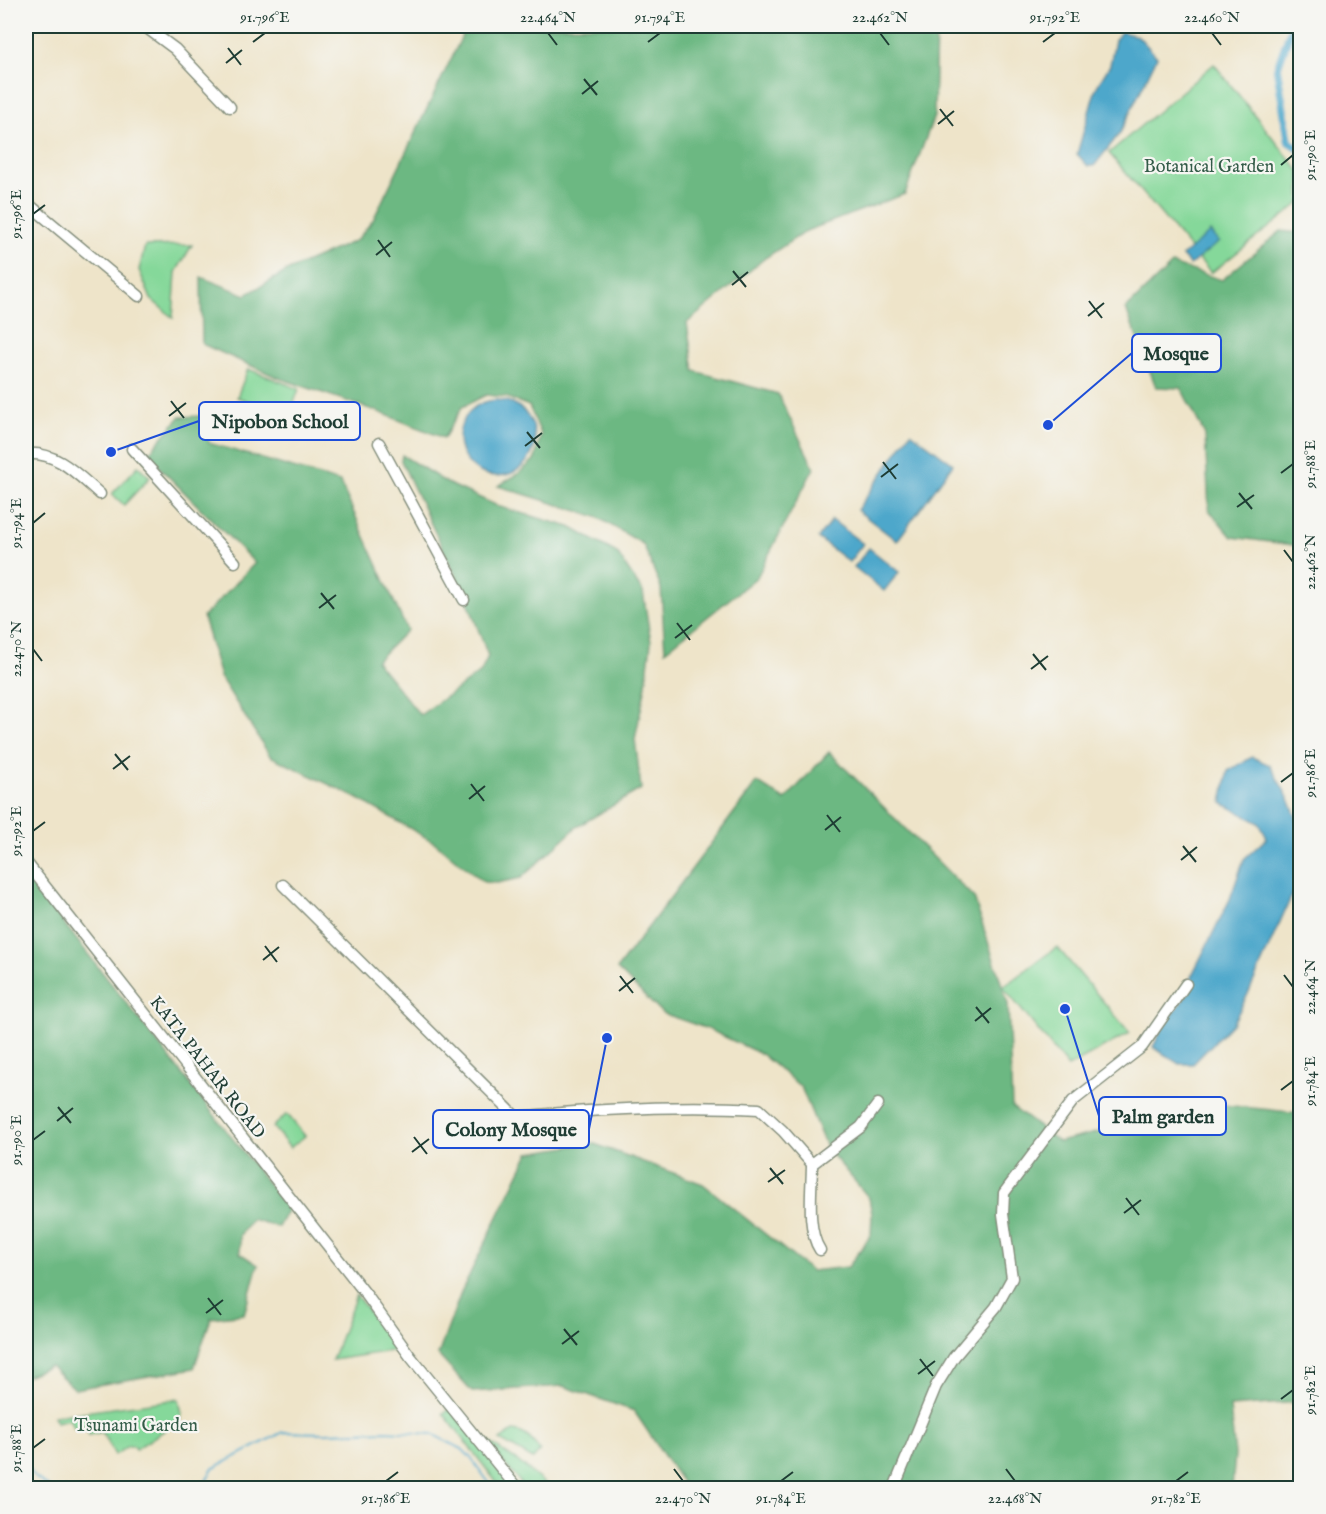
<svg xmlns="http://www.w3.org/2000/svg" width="1326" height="1514" viewBox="0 0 1326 1514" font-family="'IM FELL English',serif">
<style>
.green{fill:#85d89a;stroke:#528a67;stroke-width:1.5}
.forest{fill:#6cb882;stroke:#467a5b;stroke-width:1.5}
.water{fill:#4ea7cb;stroke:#367280;stroke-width:1.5}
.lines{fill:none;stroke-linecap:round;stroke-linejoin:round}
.stream{stroke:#4ea7cb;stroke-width:2}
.canal{stroke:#4ea7cb;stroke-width:8}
.minor-casing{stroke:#86907e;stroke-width:13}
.minor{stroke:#fff;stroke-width:10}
.ticks{fill:none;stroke:#1f3d34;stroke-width:2}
.labels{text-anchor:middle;stroke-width:4.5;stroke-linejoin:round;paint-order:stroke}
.park-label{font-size:18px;fill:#335c48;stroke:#f6f6f2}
.street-label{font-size:18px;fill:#1f3d34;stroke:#f6f6f2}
.leader{fill:none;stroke:#1d4ed8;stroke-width:2}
.callout-dot{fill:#1d4ed8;stroke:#f6f6f2;stroke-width:2}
.callout{fill:#f6f6f2;stroke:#1d4ed8;stroke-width:2}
.callout-label{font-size:20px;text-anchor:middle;font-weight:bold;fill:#1f3d34}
.neatline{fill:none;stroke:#1f3d34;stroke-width:2}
.ticks-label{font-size:15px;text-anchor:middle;fill:#1f3d34}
</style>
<rect width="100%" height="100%" fill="#f6f6f2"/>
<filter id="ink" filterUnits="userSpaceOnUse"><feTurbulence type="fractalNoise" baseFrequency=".0167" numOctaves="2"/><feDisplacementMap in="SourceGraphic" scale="12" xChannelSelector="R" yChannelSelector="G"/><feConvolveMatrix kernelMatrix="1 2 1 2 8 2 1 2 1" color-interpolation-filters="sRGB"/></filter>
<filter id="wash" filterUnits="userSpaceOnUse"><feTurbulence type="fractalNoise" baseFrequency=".008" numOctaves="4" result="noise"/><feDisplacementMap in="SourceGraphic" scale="24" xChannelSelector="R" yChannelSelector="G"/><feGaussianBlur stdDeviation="1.35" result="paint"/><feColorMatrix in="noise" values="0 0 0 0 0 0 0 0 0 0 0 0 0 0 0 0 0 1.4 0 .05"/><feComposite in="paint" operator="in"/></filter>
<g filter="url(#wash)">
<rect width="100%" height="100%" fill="#eee4c9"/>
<!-- green -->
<g class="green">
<path d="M1214 64 1300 172V203L1211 273 1109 153Z"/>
<path d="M192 245 176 272 173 318 151 299 139 270 145 246Z"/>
<path d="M248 369 299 389 289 416 237 397Z"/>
<path d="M138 466 150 477 124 505 112 494Z"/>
<path d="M1057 947 1130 1033 1068 1067 1003 987Z"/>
<path d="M287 1114 305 1136 290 1148 273 1127Z"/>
<path d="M356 1295 398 1350 332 1360Z"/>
<path d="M179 1399 182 1414 180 1420 136 1449 134 1446H128L115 1455 102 1432 89 1435 85 1425 74 1428 69 1419 56 1422 54 1416Z"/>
<path d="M451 1409 513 1488H501L443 1413Z"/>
<path d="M513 1431C526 1432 533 1441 540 1451L533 1459 500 1440Z"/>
<path d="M482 1437 520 1463 550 1488H525Z"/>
</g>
<!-- forest -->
<g class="forest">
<path d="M467 26H936L934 116 905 194 806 231 765 258 687 323 694 371 778 394 814 468 757 577 665 651 661 588 643 544 597 517 498 486 518 474 535 459 541 434 529 406 506 397 486 395 462 407 444 438 379 412 279 378 202 344 201 277 246 295 289 270 357 240 373 220Z"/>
<path d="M1281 231 1300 233V546L1232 537 1209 510 1205 435 1181 388 1156 387 1126 309 1172 264 1222 280Z"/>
<path d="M201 416 209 443 340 482 407 630 376 661 420 715 481 672 488 656 467 599 401 461 402 455 447 483 500 507 570 527 617 553 643 592 651 642 646 685 635 739 641 789 578 826 521 878 497 883 484 882 434 842 357 798 270 756 220 677 203 617 255 563 147 455 180 417Z"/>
<path d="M829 752 974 898 1008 1004 1012 1107 1059 1142 1213 1104 1300 1113V1402L1230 1407 1235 1455 1232 1488H686L634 1411 563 1386 472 1392 438 1355 462 1290 529 1153 592 1143 703 1184 811 1271 848 1267 871 1235 872 1214 869 1198 826 1147 801 1087 761 1054 708 1029 662 1013 617 969 757 782 785 800Z"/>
<path d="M26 875 288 1209 278 1227 252 1219 240 1235V1253L258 1265 244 1314 211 1318 194 1368 75 1389 50 1366 26 1376Z"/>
</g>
<!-- water -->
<g class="water">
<path d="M1121 32 1138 36 1157 57 1120 133 1094 166H1088L1077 154 1096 88 1110 65 1115 40Z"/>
<path d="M1210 232 1219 242 1190 265 1182 256Z"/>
<circle cx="497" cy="438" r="38"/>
<path d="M911 432 953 464 897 541 857 510Z"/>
<path d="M832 520 863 544 849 562 818 538Z"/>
<path d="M869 548 899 572 884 591 854 567Z"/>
<path d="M1252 757 1270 765 1290 801 1300 828V877L1248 994 1233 1023 1193 1064H1179L1153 1047 1163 1027 1189 992 1191 977 1230 899 1244 859 1267 838 1259 823 1222 803 1228 771Z"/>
</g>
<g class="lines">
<!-- stream -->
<g class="stream">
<path d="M26 1464 32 1475 50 1488"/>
<path d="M203 1488 212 1469 283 1432 325 1433 386 1431 432 1434 462 1449 470 1457 493 1488"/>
</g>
<!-- canal -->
<path class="canal" d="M1292 26 1277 69 1289 142 1300 149"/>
</g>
</g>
<g filter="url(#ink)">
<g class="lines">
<defs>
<g id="minor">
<path d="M144 26 175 49 230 107"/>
<path d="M26 202 139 296"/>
<path d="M379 443 464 600"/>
<path d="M132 449 235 562"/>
<path d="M26 454C57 451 78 475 100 494"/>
<path d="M26 862 365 1293 410 1356 517 1488"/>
<path d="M283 885 516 1117C597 1109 677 1104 759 1109L783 1131 812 1164C812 1189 806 1229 820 1250"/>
<path d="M812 1164 861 1127 878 1104"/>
<path d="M894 1488 936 1386 954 1357 996 1307 1012 1278 1003 1214 1004 1193 1073 1101 1142 1047 1186 984"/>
</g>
</defs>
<!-- minor casing -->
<use href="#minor" class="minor-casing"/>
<!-- minor -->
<use href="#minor" class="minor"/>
</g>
</g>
<!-- ticks -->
<path class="ticks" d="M548 33 557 45M880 33 889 45M1212 33 1221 45M253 42 265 33M648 42 660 33M1043 42 1055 33M228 48 241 65M226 63 242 50M584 79 597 95M582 94 598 81M940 109 953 126M938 124 954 111M1281 165 1293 155M33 214 45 205M378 240 390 257M376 255 392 242M733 271 746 287M732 285 748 272M1089 301 1102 318M1088 316 1104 303M171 401 184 418M169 416 186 403M527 432 540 448M525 446 542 433M883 462 896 479M1281 473 1293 464M881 477 898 464M1239 493 1252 509M1237 507 1254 495M33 523 45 513M1284 550 1293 562M321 593 334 609M319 608 336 595M677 623 690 640M675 638 692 625M33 649 42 661M1033 654 1046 670M1031 669 1048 656M115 754 128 770M113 769 130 756M1281 782 1293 773M471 784 484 801M469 799 485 786M827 815 840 832M825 830 841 817M33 831 45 822M1183 846 1196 862M1181 860 1197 847M265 946 277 962M263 960 279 947M1284 975 1293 987M620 976 633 993M619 991 635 978M976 1007 989 1023M975 1021 991 1008M1281 1090 1293 1081M58 1107 71 1123M57 1121 73 1108M414 1137 427 1154M33 1140 45 1131M412 1152 429 1139M770 1168 783 1184M768 1182 785 1170M1126 1198 1139 1215M1124 1213 1141 1200M208 1298 221 1315M206 1313 223 1300M564 1329 577 1345M562 1344 579 1331M920 1359 933 1376M918 1374 935 1361M1281 1399 1293 1390M33 1448 45 1439M674 1469 683 1481M1006 1469 1015 1481M386 1481 398 1472M781 1481 793 1472M1176 1481 1188 1472"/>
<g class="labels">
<!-- park labels -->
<g class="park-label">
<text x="1209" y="172">Botanical Garden</text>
<text x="136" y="1431">Tsunami Garden</text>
</g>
<!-- street labels -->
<g class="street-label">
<text transform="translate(208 1067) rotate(52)" y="6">KATA PAHAR ROAD</text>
</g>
</g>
<!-- callouts -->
<path class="leader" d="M1048 425L1132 353M111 452L199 421M1065 1009L1099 1116M607 1038L589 1129"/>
<g class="callout-dot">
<circle cx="1048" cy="425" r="6"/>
<circle cx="111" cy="452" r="6"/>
<circle cx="1065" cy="1009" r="6"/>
<circle cx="607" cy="1038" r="6"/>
</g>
<g class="callout">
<rect x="1132" y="334" width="89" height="38" rx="6"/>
<rect x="199" y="402" width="161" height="38" rx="6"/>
<rect x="1099" y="1097" width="127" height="38" rx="6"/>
<rect x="433" y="1110" width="156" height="38" rx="6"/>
</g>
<g class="callout-label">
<text x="1176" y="360">Mosque</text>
<text x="280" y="428">Nipobon School</text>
<text x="1163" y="1123">Palm garden</text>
<text x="511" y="1136">Colony Mosque</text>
</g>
<!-- margin -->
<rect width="1326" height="1514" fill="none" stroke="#f6f6f2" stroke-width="66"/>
<rect x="33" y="33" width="1260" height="1448" class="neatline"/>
<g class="ticks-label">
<text x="265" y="22">91.796°E</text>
<text x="548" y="22">22.464°N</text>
<text x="660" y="22">91.794°E</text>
<text x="880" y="22">22.462°N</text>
<text x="1055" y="22">91.792°E</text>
<text x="1212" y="22">22.460°N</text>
<text transform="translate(1310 155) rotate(-90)" y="5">91.790°E</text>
<text transform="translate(16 214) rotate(-90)" y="5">91.796°E</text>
<text transform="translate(1310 464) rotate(-90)" y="5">91.788°E</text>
<text transform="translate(16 523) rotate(-90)" y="5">91.794°E</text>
<text transform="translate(1310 562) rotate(-90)" y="5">22.462°N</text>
<text transform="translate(16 649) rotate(-90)" y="5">22.470°N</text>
<text transform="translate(1310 773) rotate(-90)" y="5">91.786°E</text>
<text transform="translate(16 831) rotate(-90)" y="5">91.792°E</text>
<text transform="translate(1310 987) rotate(-90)" y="5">22.464°N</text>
<text transform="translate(1310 1081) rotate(-90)" y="5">91.784°E</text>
<text transform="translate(16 1140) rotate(-90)" y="5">91.790°E</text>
<text transform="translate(1310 1390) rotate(-90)" y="5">91.782°E</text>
<text transform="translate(16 1448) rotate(-90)" y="5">91.788°E</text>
<text x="386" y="1503">91.786°E</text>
<text x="683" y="1503">22.470°N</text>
<text x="781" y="1503">91.784°E</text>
<text x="1015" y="1503">22.468°N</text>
<text x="1176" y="1503">91.782°E</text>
</g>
</svg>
